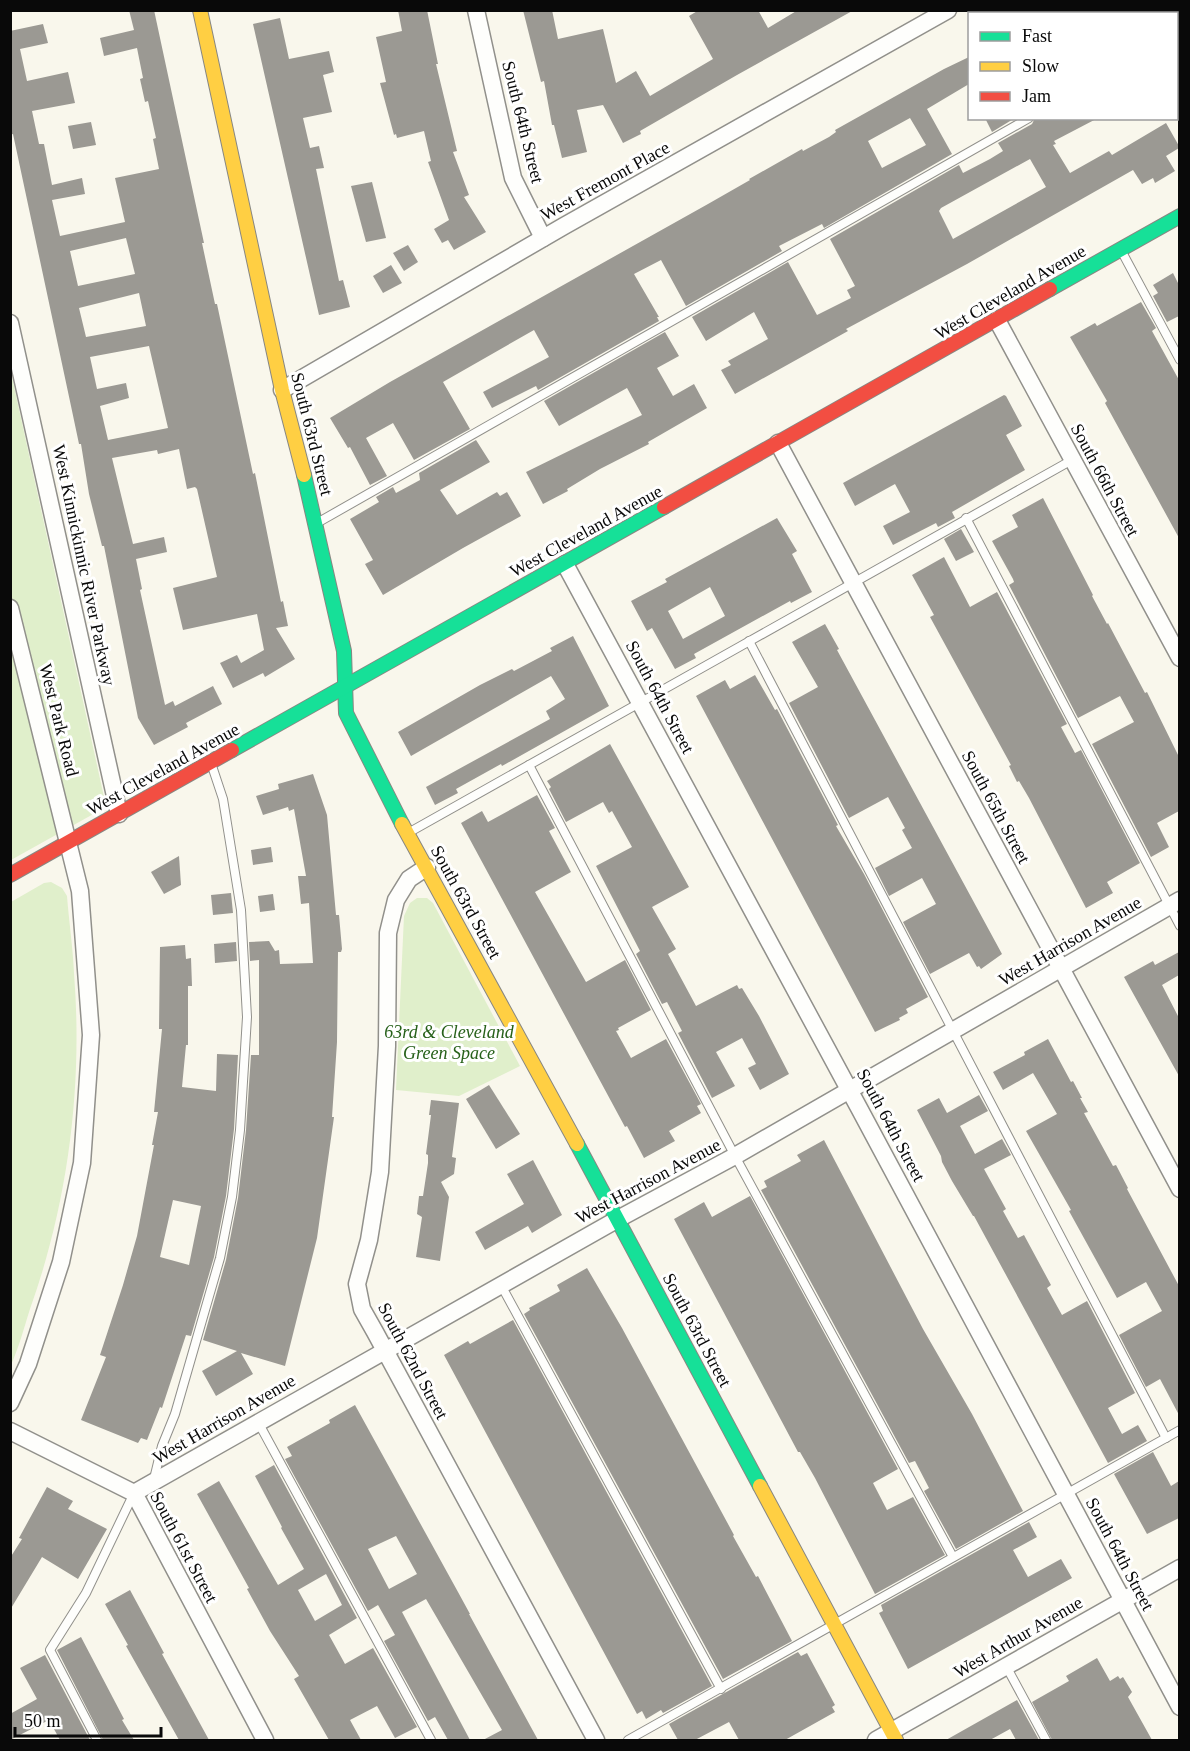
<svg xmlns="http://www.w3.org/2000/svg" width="1190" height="1751" viewBox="0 0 1190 1751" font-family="'Times New Roman',serif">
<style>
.green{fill:#e0efcb}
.building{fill:#9b9993;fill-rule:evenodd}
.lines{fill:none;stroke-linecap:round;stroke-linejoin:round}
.lane-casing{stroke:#91908b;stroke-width:10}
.street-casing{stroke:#91908b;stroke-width:19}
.fast-casing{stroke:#888782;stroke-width:16}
.slow-casing{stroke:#888782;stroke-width:16}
.jam-casing{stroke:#888782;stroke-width:16}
.lane{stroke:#fefefc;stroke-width:8}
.street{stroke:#fefefc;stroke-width:16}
.fast{stroke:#16e098;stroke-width:14}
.slow{stroke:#ffcf43;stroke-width:14}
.jam{stroke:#f24e42;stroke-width:14}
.labels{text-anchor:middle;stroke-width:6;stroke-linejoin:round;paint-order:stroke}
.street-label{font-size:18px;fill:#090909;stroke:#fff}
.park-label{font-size:18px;font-style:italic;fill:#27611a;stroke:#fff}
</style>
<rect width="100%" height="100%" fill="#f9f7ec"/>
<!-- green -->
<g class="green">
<path d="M10 368 104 797V803L97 812 11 860Z"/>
<path d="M51 882 62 888 67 896C69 922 73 948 74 973 83 1086 68 1203 30 1309 24 1328 19 1347 11 1365V902L44 883Z"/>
<path d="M417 898H427L433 903 520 1066 459 1096 396 1090 404 916 410 903Z"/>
</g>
<!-- building -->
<g class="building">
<path d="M129 10H154L204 243H202L215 304H217L253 474 255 473 281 602 283 601 288 626 276 628 295 659 265 677 263 673 233 688 220 663 237 655 241 663 264 650 257 614 183 630 173 588 217 577 197 489 195 487 187 489 179 449 158 454 157 450 112 458 133 544 164 537 167 552 136 559 142 589 140 590 165 705 173 701 175 706 213 686 222 704 186 723 188 727 154 745 138 718 104 546H102L89 494 81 444H79L71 406 13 134 10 135V31L43 24 48 43 20 49 27 81 68 72 75 103 32 111 39 144H44L52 185 82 178 85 194 52 200 60 236 125 222 115 178 159 169 153 139 156 138 148 101 145 102 140 79 143 78 137 48 104 56 100 38 134 30ZM126 238 135 274 78 286 70 251ZM139 293 146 326 86 337 79 308ZM149 346 168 428 108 440 100 406 129 398 126 383 97 389 90 357Z"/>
<path d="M398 10H427L438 64H436L457 151 453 152 469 195 464 197 486 232 454 250 448 240 442 243 434 229 449 220 428 162 431 161 424 131 397 138 396 134 394 135 380 83 386 82 376 37 402 31Z"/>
<path d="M523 10H552L558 39 603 29 616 83 636 71 650 96 713 59 689 16 699 10H758L768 28 798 10H854L737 75 640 131 641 134 623 143 603 105 577 110 587 152 562 158 554 125H552L544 81 541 82Z"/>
<path d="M280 18 289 59 329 51 334 72 323 75 332 112 303 118 310 148 319 146 324 168 316 169 339 281 343 280 350 307 319 315 253 24Z"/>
<path d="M969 57V84L927 109 952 154 824 228 822 224 779 246 782 251 686 306 661 260 634 274 659 317H657L659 321 538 390 536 386 492 408 483 392 549 357 534 330 443 382 470 429 414 460 393 423 366 438 387 476 370 485 350 447 348 448 330 418 390 382 708 204 750 180 749 179 802 149 803 151 829 137 836 132 835 130 944 69ZM910 118 926 145 882 168 868 141Z"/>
<path d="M985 118H1015L992 132Z"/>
<path d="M1035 118H1098L1054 141 1056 144 1053 145 1070 173 1109 151 1112 155 1166 123 1179 146V148L1166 156 1175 171 1155 183 1153 178 1142 184 1133 170 967 264 846 329 848 331 735 394 721 370 731 365 728 361 768 339 754 312 706 341 692 317 788 262 817 315 851 298 847 290 855 286 830 239 959 165 963 173 990 159 1003 151 998 143 1032 124ZM1030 159 1046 187 953 239 939 211 941 208Z"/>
<path d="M91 122 96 145 73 149 68 126Z"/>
<path d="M372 182 386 238 366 242 351 186Z"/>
<path d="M408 245 418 262 404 271 393 253Z"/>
<path d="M391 265 402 283 383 293 373 276Z"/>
<path d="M1173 273 1179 285V316L1167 322 1153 296 1158 293 1153 285Z"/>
<path d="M1141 302 1156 328 1152 331 1179 380V538L1105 403 1107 401 1070 337 1095 323 1097 326Z"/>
<path d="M665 332 679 356 657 368 673 396 694 384 707 408 648 442 649 444 600 469 567 489 568 491 543 504 526 472 642 415 627 388 559 426 544 401Z"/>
<path d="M1004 395 1006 396 1022 426 1006 435 1025 470 952 512 955 518 938 527 936 523 893 545 883 526 910 512 895 484 855 506 843 483Z"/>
<path d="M476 440 490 462 440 490 457 515 497 492 500 496 507 492 521 516 463 548 383 595 365 564 373 560 350 519 379 502 376 497 393 487 396 493 420 480 419 473Z"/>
<path d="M1043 498 1093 595 1092 596 1107 624 1108 623 1145 693 1147 692 1179 757V811L1157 823 1169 847 1151 857 1092 744 1134 722 1120 696 1078 718 1009 585 1014 582 1013 579 992 541 1018 527 1012 515Z"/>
<path d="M777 518 797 551 792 554 812 592 791 603 790 601 694 654 696 658 675 669 652 628 647 631 631 601 667 582 665 579ZM710 587 725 616 683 639 668 611Z"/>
<path d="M961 529 974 552 956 561 944 539Z"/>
<path d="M944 557 970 607 997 592 1067 724 1061 727 1075 753 1081 750 1140 863 1107 882 1113 893 1086 908 1029 798 1019 781 1017 782 1009 766 1011 765 930 617 934 615 912 575Z"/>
<path d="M825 624 839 649 837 650 1002 954 981 969 979 966 977 967 969 953 930 974 903 922 936 904 922 878 889 896 875 868 912 848 902 830 905 828 888 797 849 818 789 703 818 687 792 642Z"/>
<path d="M573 636 609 706 520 756 502 766 501 764 456 789 458 793 435 805 426 787 550 719 546 711 565 699 551 676 411 756 398 732 480 685 512 669 514 671 552 651 550 648Z"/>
<path d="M755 675 775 710 777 709 838 825 836 826 864 874 928 997 906 1009 908 1013 899 1018 900 1020 875 1032 696 696 725 680 730 689Z"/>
<path d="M610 744 689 887 652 907 676 949 668 954 696 1006 737 985 739 989 742 988 759 1016 789 1074 760 1090 748 1068 756 1064 742 1038 716 1052 735 1086 712 1098 678 1033 682 1031 667 1002 662 1004 636 954 640 951 596 866 632 847 612 811 609 813 603 802 566 822 549 789 551 787 547 781Z"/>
<path d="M313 774 327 815 336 915H339L342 949 341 952H338L337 1042 332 1117H334L317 1238 285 1366 241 1353 253 1374 216 1396 202 1371 237 1351 203 1340 226 1260 238 1198 246 1130 251 1055H259V960L250 961 249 942 269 941 275 951 279 950 280 964 313 963 309 903 301 904 298 876H306L294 809 289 811 288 807 263 815 256 796 279 789 278 784Z"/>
<path d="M537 795 555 828 549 831 571 872 535 892 586 982 625 960 651 1010 618 1028 619 1030 616 1031 631 1058 666 1039 701 1104 697 1106 701 1113 669 1131 675 1141 644 1158 627 1126 625 1127 461 823 482 811 488 822Z"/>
<path d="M271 847 273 862 253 865 251 850Z"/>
<path d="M179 856 181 885 164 894 151 872Z"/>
<path d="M231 893 233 913 213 915 211 895Z"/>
<path d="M273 894 275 910 260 912 258 896Z"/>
<path d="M236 942 237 961 215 963 214 944Z"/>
<path d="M185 945 186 959 191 958 192 986H188V1045H186L182 1087 216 1091 217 1054 238 1055 234 1129 226 1196 214 1257 191 1336 186 1335 162 1408 160 1407 147 1440 141 1438 138 1443 81 1420 106 1357 100 1355 123 1285 137 1236 154 1145H152L158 1112H154L162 1029H159L160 947ZM173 1200 201 1206 189 1265 160 1257Z"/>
<path d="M1179 952V975L1162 985 1179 1018V1076L1124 977 1153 961 1155 965Z"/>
<path d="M1048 1039 1071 1082 1073 1081 1082 1098H1080L1088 1112 1084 1113 1113 1166 1116 1165 1128 1188 1127 1189 1179 1286V1415L1160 1379 1146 1387 1119 1335 1162 1311 1146 1282 1117 1298 1069 1211 1071 1210 1026 1131 1057 1114 1033 1073 1003 1090 993 1072 1025 1055 1024 1052Z"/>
<path d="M489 1085 520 1134 496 1149 466 1099Z"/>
<path d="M979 1095 988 1111 960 1126 975 1154 1002 1139 1011 1155 984 1169 1006 1209 1003 1211 1018 1238 1024 1235 1051 1285 1047 1288 1062 1315 1087 1301 1135 1393 1108 1408 1122 1434 1138 1425 1147 1441 1108 1463 974 1216H973L952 1181 942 1162 941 1156 917 1110 939 1098 947 1113Z"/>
<path d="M431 1100 459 1103 452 1157 456 1158 454 1174 441 1182 449 1197 440 1261 416 1257 422 1217 417 1214 419 1196H423L428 1163V1155L426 1154 431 1115H429Z"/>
<path d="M824 1140 923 1329 972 1414 1023 1511 956 1549 924 1491 929 1488 915 1461 909 1463 761 1190 767 1187 764 1181 801 1161 797 1155Z"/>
<path d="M533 1160 562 1215 532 1233 528 1226 485 1250 475 1232 524 1204 507 1174Z"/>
<path d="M750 1196 898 1469 873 1483 887 1510 913 1497 945 1555 875 1594 815 1478 800 1452H798L674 1219 704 1202 712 1217Z"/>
<path d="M587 1268 622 1328 734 1535 733 1536 756 1577 758 1576 792 1641 723 1679 524 1314 530 1310 529 1308 560 1291 557 1285Z"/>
<path d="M513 1320 712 1686 663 1713 661 1710 646 1719 642 1711 637 1714 444 1355 468 1341 470 1344Z"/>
<path d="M355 1405 458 1592 470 1614H469L538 1740H483L502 1730 426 1599 402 1612 470 1740H448L435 1717 428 1721 384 1641 395 1635 378 1605 368 1611 285 1459 292 1456 287 1447 330 1423 329 1420ZM396 1536 417 1574 389 1589 368 1549Z"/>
<path d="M1153 1452 1171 1486 1179 1481V1518L1147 1534 1114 1474Z"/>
<path d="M274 1465 357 1618 329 1635 345 1664 373 1648 417 1727 395 1738 377 1706 350 1720 361 1740H329L294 1679 299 1676 270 1631 247 1589 249 1588 197 1494 219 1481 278 1585 304 1569 281 1528 282 1527 255 1476ZM326 1574 342 1605 315 1621 298 1590Z"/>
<path d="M47 1487 73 1501 68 1509 107 1529 78 1579 42 1557 10 1610V1558L22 1539 19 1538Z"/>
<path d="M1029 1522 1037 1537 1013 1550 1028 1577 1061 1559 1072 1578 908 1669 879 1613 883 1611 881 1605Z"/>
<path d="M130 1590 164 1653 162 1654 209 1740H179L126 1646 128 1645 105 1604Z"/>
<path d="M81 1637 124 1719 122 1720 134 1740H103L57 1650Z"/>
<path d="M798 1652 801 1656 807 1653 835 1705 832 1707 835 1712 785 1740H739L729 1722 695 1740H678L669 1724Z"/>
<path d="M45 1655 90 1740H60L49 1720 10 1740V1714L37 1699 20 1668Z"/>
<path d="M1097 1658 1110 1681 1118 1676 1120 1679 1123 1677 1132 1692 1128 1697 1152 1740H1052L1032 1702 1069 1681 1066 1676Z"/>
<path d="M1017 1700 1039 1740H1016L1010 1729 990 1740H946Z"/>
</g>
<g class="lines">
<defs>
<g id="lane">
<path d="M1176 35 1180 33"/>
<path d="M1122 252 1180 360"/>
<path d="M966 518 1180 926"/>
<path d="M317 523 1029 118"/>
<path d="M749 641 1166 1438"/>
<path d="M529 765 735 1156 953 1557"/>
<path d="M408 833C630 710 850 583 1072 460"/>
<path d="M501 1285 721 1689"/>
<path d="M258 1422 431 1740"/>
<path d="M154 1479 162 1446 175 1414 220 1258 232 1197 240 1130 247 1017 241 910 223 799 211 763"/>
<path d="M1006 1666 1046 1740"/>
<path d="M97 1740 50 1650 86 1593 134 1493"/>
<path d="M628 1740 1180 1430"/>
</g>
<g id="street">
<path d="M476 10 513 178 543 238"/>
<path d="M1179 10 1180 11"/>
<path d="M997 320 1180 658"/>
<path d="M10 323 119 814"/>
<path d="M282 390 564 226 948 10"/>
<path d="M778 443 1180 1189"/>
<path d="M565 564 859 1108 1180 1707"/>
<path d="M10 608 80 891 91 1035 82 1163 61 1262 28 1364 10 1403"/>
<path d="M427 867 409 879 396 900 388 933 387 1046 380 1172 369 1240 357 1284 362 1309 375 1332 596 1740"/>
<path d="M10 1431 134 1493 265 1740"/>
<path d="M134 1493 618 1219 735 1156 1180 900"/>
<path d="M876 1740 1180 1568"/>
</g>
<g id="fast">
<path d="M1050 289 1180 216"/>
<path d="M304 475 344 651 346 713 402 824"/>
<path d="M232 750 664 507"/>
<path d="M577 1144 760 1486"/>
</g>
<g id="slow">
<path d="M200 10 282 390 304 475"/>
<path d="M402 824 577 1144"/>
<path d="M760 1486 896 1740"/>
</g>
<g id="jam">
<path d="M664 507 1050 289"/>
<path d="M10 875 232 750"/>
</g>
</defs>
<!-- lane casing -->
<use href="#lane" class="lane-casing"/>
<!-- street casing -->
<use href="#street" class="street-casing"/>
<!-- fast casing -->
<use href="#fast" class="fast-casing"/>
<!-- slow casing -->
<use href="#slow" class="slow-casing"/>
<!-- jam casing -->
<use href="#jam" class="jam-casing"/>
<!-- lane -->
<use href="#lane" class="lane"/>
<!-- street -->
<use href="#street" class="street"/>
<!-- fast -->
<use href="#fast" class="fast"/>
<!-- slow -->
<use href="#slow" class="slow"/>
<!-- jam -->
<use href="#jam" class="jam"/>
</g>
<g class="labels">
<!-- street labels -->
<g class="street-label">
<text transform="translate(523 122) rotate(76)" y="6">South 64th Street</text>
<text transform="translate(605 181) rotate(-29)" y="6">West Fremont Place</text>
<text transform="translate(1010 292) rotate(-30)" y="6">West Cleveland Avenue</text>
<text transform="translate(312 434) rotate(76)" y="6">South 63rd Street</text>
<text transform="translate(1105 480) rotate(62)" y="6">South 66th Street</text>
<text transform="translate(586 531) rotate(-29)" y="6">West Cleveland Avenue</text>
<text transform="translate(84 565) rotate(78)" y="6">West Kinnickinnic River Parkway</text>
<text transform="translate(660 697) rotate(62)" y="6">South 64th Street</text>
<text transform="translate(59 720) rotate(76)" y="6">West Park Road</text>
<text transform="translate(163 769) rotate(-29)" y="6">West Cleveland Avenue</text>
<text transform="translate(996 807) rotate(62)" y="6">South 65th Street</text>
<text transform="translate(466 902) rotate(61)" y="6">South 63rd Street</text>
<text transform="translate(1070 941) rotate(-30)" y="6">West Harrison Avenue</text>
<text transform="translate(891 1125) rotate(62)" y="6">South 64th Street</text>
<text transform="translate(648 1181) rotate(-28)" y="6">West Harrison Avenue</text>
<text transform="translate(697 1330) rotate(62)" y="6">South 63rd Street</text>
<text transform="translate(413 1361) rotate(62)" y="6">South 62nd Street</text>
<text transform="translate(224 1419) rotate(-30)" y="6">West Harrison Avenue</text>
<text transform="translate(184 1547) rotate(62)" y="6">South 61st Street</text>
<text transform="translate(1120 1554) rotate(62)" y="6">South 64th Street</text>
<text transform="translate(1018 1637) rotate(-30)" y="6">West Arthur Avenue</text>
</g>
<!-- park labels -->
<g class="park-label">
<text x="449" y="1038">63rd &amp; Cleveland<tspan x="449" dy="21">Green Space</tspan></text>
</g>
</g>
<!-- border -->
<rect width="1190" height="1751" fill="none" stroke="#090909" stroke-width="24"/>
<!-- legend -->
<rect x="968" y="12" width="210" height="108" fill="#ffffff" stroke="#9d9d9d" stroke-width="1.5"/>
<rect x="980" y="32" width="30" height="9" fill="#16e098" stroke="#9d9d9d" stroke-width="1.5"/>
<text x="1022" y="42" font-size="18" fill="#090909">Fast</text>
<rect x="980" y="62" width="30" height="9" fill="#ffcf43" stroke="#9d9d9d" stroke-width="1.5"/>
<text x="1022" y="72" font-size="18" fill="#090909">Slow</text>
<rect x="980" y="92" width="30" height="9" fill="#f24e42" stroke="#9d9d9d" stroke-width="1.5"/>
<text x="1022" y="102" font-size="18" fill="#090909">Jam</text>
<!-- scale -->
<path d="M15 1727v9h146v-9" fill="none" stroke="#090909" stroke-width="3"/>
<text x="24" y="1727" font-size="18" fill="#090909" stroke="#ffffff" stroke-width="4.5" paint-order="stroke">50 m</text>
</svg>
